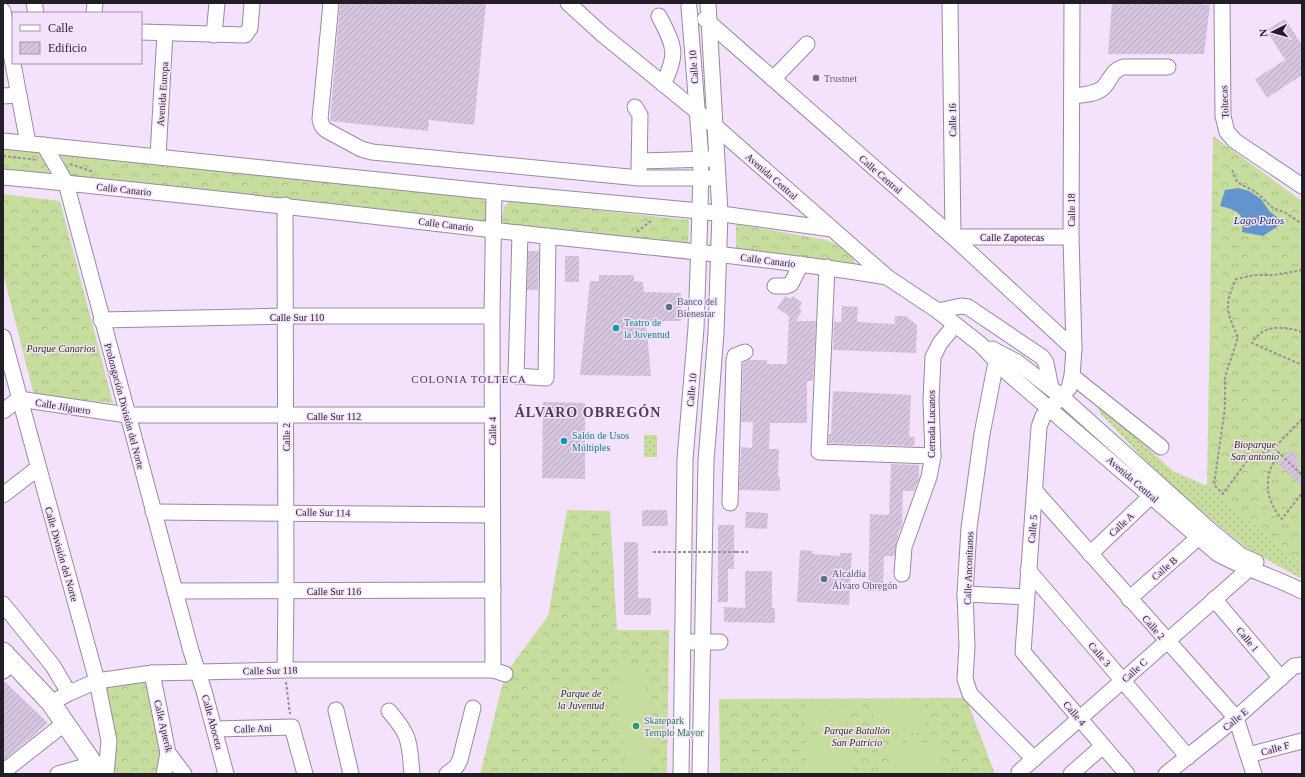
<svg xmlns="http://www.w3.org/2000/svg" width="1305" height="777" viewBox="0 0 1305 777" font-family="'Times New Roman',serif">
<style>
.forest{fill:url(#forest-crowns)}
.garden{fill:url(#garden-dots)}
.pitch{fill:#c7dd9e}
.water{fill:#6494cd}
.building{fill:url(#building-hatch)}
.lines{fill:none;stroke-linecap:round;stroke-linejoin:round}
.minor-casing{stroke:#9989a2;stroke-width:17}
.major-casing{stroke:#9989a2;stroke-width:21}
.path{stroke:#9a8ea1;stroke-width:2;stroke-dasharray:3 2;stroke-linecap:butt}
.minor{stroke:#fff;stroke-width:15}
.major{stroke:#fff;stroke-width:19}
.path-bridge{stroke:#9a8ea1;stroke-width:2;stroke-dasharray:3 2;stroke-linecap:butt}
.worship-dot{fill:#6b7280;stroke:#f4e2fd;stroke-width:1.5}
.service-dot{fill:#5c6f8a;stroke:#f4e2fd;stroke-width:1.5}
.culture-dot{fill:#0f9aa8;stroke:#f4e2fd;stroke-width:1.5}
.leisure-dot{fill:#2e9e5b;stroke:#f4e2fd;stroke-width:1.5}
.labels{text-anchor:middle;stroke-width:3;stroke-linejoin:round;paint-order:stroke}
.street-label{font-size:10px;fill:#231d27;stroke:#f4e2fd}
.worship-label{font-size:10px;fill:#5b616d;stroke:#f4e2fd;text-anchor:start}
.service-label{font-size:10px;fill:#4e5e75;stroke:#f4e2fd;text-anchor:start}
.culture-label{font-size:10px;fill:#0d838f;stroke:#f4e2fd;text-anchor:start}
.park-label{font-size:10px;font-style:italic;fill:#2b3901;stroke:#f4e2fd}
.leisure-label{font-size:10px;fill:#27864d;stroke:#f4e2fd;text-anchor:start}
.water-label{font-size:11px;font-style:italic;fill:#0c2e54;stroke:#f4e2fd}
.neighbourhood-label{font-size:11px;letter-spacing:1px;fill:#4b3d53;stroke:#f4e2fd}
.district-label{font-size:14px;font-weight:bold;letter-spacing:1px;fill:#4b3d53;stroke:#f4e2fd}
</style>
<defs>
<pattern id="forest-crowns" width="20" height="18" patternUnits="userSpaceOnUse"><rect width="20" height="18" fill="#c7dd9e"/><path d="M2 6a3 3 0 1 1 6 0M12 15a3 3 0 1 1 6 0" fill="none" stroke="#abbd88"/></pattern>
<pattern id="garden-dots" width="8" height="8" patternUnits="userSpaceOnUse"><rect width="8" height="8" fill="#c7dd9e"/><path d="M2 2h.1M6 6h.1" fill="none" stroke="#abbd88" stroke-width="1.8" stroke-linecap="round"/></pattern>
<pattern id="building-hatch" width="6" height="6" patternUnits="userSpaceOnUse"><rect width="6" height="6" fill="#d6c5df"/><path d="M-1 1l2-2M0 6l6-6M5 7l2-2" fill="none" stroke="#b7a9bf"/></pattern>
</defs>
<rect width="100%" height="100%" fill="#f4e2fd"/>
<!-- forest -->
<g class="forest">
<path d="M1213 136 1302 201V564L1207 486Z"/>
<path d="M3 145 39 151 51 176 3 174Z"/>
<path d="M59 152 481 198 487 203 486 221 483 224 73 180Z"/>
<path d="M3 194 60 201 113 403 34 395 3 273Z"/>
<path d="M510 201 689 220 688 249 504 225 502 220 504 207Z"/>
<path d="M736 224 826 240C836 243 853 253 855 263L853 266 736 253Z"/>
<path d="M567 510 610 511 617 630H669L667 774H480L505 674 548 616Z"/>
<path d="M151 675 166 752 162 774H116L111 766 99 686Z"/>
<path d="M966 698 995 774H720L719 699Z"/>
</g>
<!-- garden -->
<g class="garden">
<path d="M1093 398 1173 471 1207 486 1302 564V579L1249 550 1194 505 1143 458 1101 414Z"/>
<rect x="644" y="435" width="13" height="22"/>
</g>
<!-- pitch -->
<g class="pitch">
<path d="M645 665 652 762 644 772 627 774 619 697 622 666Z"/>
<path d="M874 701H925V733L873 732Z"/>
<path d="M805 704 848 705 847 732H805Z"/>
<path d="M807 741H853V772L806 771Z"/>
<path d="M891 742H942V774L891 773Z"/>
</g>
<!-- water -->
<path class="water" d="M1238 188 1249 191 1261 199 1270 212 1284 222 1263 236 1242 232C1245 213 1237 210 1220 206L1225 190Z"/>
<!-- building -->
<g class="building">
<path d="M340 3H486L474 125 429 120 428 131 330 121Z"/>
<path d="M1112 3H1190L1210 5 1204 54H1108Z"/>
<path d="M1285 19 1302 45V75L1267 98 1255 79 1285 60 1266 30Z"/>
<path d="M528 251H539L538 290H527Z"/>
<rect x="565" y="256" width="14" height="26"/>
<path d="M599 275H634V281L643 282 644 292 681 293V321H646L651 376 580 375 590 281H599Z"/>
<path d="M785 296 790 299 793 296 802 303 799 308 802 311 796 321H816L813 381H807V423H770L769 449H779L778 477H780V491L739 490 741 447 752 448 753 422H741L743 363 750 360H767V364H787L789 316 777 308Z"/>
<path d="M842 306 858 307 857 322 895 324V316H906L917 325 916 353 833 350 834 322H841Z"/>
<path d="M833 391 911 395 909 437H915L914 446 828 443 829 434H831Z"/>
<path d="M543 402 585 403V479L542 478Z"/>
<path d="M1291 449 1297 455 1301 485 1278 464Z"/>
<path d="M891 464 919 465V479L914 491H903L902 525 899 531 894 556H884L883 591H868L870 514 889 515Z"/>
<path d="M642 510H667L668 526H642Z"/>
<path d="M746 512 768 513 767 529 745 528Z"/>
<path d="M718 525H734V569H728V602H718Z"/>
<path d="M624 542H638V598H651V615H624Z"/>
<path d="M800 550 813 551V554L840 556V553H852L849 605 797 602Z"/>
<path d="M745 571H772V608H775V623L724 622V607L745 608Z"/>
<path d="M3 680 48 723 3 761Z"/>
</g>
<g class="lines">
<defs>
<g id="minor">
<path d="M34 3 36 13"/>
<path d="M331 3 320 119 322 126 326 130 361 149 372 152 639 178H709"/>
<path d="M568 3 602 34 716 127 887 277 938 311 980 344 1009 374 1218 554C1245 569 1275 577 1302 591"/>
<path d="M950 3 953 237"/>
<path d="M1072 3 1071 237 1074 349 1072 376 1069 388 1043 416 1039 427 1023 652 1127 774"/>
<path d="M1222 3 1223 116 1227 132 1235 141 1302 186"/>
<path d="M3 11 28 143"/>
<path d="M94 13 95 3"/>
<path d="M659 16C674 46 679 53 663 84"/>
<path d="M705 19 953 237 1074 349"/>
<path d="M141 32 245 35 250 28 252 3"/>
<path d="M214 35 217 3"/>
<path d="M773 79 807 44"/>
<path d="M3 96 19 95"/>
<path d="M1072 96C1082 95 1094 95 1103 88 1111 80 1111 71 1123 67H1168"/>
<path d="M635 107 640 115 639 171"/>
<path d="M3 141 494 192 700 211 832 229"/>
<path d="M44 145 66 183 191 651 204 691 226 774"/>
<path d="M158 156 165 33"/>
<path d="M640 161 711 159"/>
<path d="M3 177C175 193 347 213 519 233 642 247 765 257 887 277"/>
<path d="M520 233 516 376 546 378 548 236"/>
<path d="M953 237H1071"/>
<path d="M827 267 819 452 933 456"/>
<path d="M775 286H786L791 284 801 264"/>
<path d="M938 311 961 306 968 307 1042 357 1046 363 1051 388"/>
<path d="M101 320 287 316H492"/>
<path d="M3 337 97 681 109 741 106 774"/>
<path d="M992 349 1017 362 1062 397 1210 530 1242 556 1256 562"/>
<path d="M1000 356 996 362 982 434 969 528 965 594 967 646 965 679 970 694 1034 759"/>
<path d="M1072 376 1161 447"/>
<path d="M3 411 19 399 127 415H492"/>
<path d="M1035 491 1236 718 1254 774"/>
<path d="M3 495 38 468"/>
<path d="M730 503 734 360 735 356 745 352"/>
<path d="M153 512 492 515"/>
<path d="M1090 554 1152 495"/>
<path d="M1028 570 1188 757"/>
<path d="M902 574 904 547 929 477 933 456 931 401 933 357 940 343 955 325"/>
<path d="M175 591 493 590"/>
<path d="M965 594 1026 597"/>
<path d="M1129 599 1199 537"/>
<path d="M1214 599 1281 678"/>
<path d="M3 604 53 666 69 693"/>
<path d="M691 642H720"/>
<path d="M285 670 286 591 285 205"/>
<path d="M493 670 492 316 494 192"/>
<path d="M3 671 13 663"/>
<path d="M152 673 168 753 184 774"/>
<path d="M51 703 69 693 97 681 152 673 285 670H493L505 674"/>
<path d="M336 710 351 774"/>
<path d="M389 711C411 737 409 741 412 774"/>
<path d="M215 729 292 727 305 774"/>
<path d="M1248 755 1302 741"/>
<path d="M3 772 65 723"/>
<path d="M58 774 93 764"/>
<path d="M164 774 168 753"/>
<path d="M447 774 456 767 460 760 473 708"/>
<path d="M681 774 685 459 696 328 700 211 701 159 689 7"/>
<path d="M700 774 706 461 716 333 720 213 708 3"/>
<path d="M1021 774 1019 772 1249 569"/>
<path d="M1071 774 1103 746"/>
<path d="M1166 774 1236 718 1294 666 1302 665"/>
</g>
<path id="major" d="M3 652 51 703 100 774"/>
</defs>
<!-- minor casing -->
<use href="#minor" class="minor-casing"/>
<!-- major casing -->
<use href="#major" class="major-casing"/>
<!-- path -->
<g class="path">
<path d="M3 156 38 160"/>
<path d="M70 164 94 172"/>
<path d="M1232 170 1237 182 1256 192 1273 208 1286 213 1302 224"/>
<path d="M637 232 652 220"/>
<path d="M1302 332C1283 326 1263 324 1252 343L1302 365"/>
<path d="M1302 419 1274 448 1302 475"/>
<path d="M1274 448 1249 458 1223 494 1214 485 1225 407V377L1238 337C1226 311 1224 305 1236 279L1255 275H1274L1302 270"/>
<path d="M1280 454C1262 473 1265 501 1282 519L1302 493"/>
<path d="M653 552H663"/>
<path d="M736 552H748"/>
<path d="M286 682 290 714"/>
</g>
<!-- minor -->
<use href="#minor" class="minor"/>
<!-- major -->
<use href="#major" class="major"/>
<!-- path-bridge -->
<path class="path-bridge" d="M663 552H736"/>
</g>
<!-- markers -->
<circle class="worship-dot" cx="816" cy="78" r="4"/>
<g class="service-dot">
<circle cx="669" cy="307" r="4"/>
<circle cx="824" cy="579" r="4"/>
</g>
<g class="culture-dot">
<circle cx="616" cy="328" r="4"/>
<circle cx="564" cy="441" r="4"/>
</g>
<circle class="leisure-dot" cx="636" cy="726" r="4"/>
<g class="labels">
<!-- street labels -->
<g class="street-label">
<text transform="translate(693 67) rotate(-94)" y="4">Calle 10</text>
<text transform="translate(162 94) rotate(-86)" y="4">Avenida Europa</text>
<text transform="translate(1224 102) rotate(-93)" y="4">Toltecas</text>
<text transform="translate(952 120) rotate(-91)" y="4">Calle 16</text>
<text transform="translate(881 174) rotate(41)" y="4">Calle Central</text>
<text transform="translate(772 176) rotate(41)" y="4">Avenida Central</text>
<text transform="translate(124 189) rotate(6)" y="4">Calle Canario</text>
<text transform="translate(1071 210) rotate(-90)" y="4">Calle 18</text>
<text transform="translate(446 224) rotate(7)" y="4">Calle Canario</text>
<text x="1012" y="241">Calle Zapotecas</text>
<text transform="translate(768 260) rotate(7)" y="4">Calle Canario</text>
<text x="297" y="321">Calle Sur 110</text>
<text transform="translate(691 390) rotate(-85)" y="4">Calle 10</text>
<text transform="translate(63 406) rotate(9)" y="4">Calle Jilguero</text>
<text transform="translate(125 406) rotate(75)" y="4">Prolongación División del Norte</text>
<text x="334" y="420">Calle Sur 112</text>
<text transform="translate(931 424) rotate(-90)" y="4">Cerrada Lucanos</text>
<text transform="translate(492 431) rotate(-90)" y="4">Calle 4</text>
<text transform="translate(286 437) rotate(-90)" y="4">Calle 2</text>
<text transform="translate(1133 479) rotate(41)" y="4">Avenida Central</text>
<text transform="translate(323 512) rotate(1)" y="4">Calle Sur 114</text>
<text transform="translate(1121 524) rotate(-43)" y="4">Calle A</text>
<text transform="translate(1032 529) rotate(-85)" y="4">Calle 5</text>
<text transform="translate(62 554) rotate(74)" y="4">Calle División del Norte</text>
<text transform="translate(968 568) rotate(-88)" y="4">Calle Anconitanos</text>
<text transform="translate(1164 568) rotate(-41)" y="4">Calle B</text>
<text x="334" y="595">Calle Sur 116</text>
<text transform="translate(1154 627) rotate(49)" y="4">Calle 2</text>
<text transform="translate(1248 639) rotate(50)" y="4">Calle 1</text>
<text transform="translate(1100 654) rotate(49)" y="4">Calle 3</text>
<text transform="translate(270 670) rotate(-1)" y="4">Calle Sur 118</text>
<text transform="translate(1134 670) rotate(-42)" y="4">Calle C</text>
<text transform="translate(1075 713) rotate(49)" y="4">Calle 4</text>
<text transform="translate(1235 719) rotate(-40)" y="4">Calle E</text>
<text transform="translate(213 722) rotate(75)" y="4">Calle Aboceta</text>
<text transform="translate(164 726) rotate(77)" y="4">Calle Apterik</text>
<text transform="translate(253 728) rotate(-2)" y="4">Calle Ani</text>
<text transform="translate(1275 748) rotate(-15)" y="4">Calle F</text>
</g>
<!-- worship labels -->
<g class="worship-label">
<text x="824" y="82">Trustnet</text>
</g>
<!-- service labels -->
<g class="service-label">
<text x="677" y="305">Banco del<tspan x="677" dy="12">Bienestar</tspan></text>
<text x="832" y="577">Alcaldía<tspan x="832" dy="12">Álvaro Obregón</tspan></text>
</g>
<!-- culture labels -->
<g class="culture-label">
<text x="624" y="326">Teatro de<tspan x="624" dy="12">la Juventud</tspan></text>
<text x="572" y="439">Salón de Usos<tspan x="572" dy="12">Múltiples</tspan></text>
</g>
<!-- park labels -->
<g class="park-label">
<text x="61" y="352">Parque Canarios</text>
<text x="1255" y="448">Bioparque<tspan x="1255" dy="12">San antonio</tspan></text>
<text x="581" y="697">Parque de<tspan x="581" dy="12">la Juventud</tspan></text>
<text x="857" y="734">Parque Batallón<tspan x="857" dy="12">San Patricio</tspan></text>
</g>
<!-- leisure labels -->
<g class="leisure-label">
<text x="644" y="724">Skatepark<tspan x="644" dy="12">Templo Mayor</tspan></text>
</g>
<!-- water labels -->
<g class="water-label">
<text x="1259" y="224">Lago Patos</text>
</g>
<!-- neighbourhood labels -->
<g class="neighbourhood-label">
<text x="469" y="383">COLONIA TOLTECA</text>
</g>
<!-- district labels -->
<g class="district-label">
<text x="588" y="417">ÁLVARO OBREGÓN</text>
</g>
</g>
<!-- border -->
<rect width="1305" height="777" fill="none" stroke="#231d27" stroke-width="8"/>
<!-- legend -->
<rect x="12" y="12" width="130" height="52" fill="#f4e2fd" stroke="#a093a7"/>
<rect x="20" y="25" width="20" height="6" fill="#ffffff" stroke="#a093a7"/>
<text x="48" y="32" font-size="12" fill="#231d27">Calle</text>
<rect x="20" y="42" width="20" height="12" fill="url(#building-hatch)" stroke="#a093a7"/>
<text x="48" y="52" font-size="12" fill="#231d27">Edificio</text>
<!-- north arrow -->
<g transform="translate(1273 32) rotate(264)" stroke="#f4e2fd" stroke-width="3" paint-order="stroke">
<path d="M0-3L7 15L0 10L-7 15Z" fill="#231d27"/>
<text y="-6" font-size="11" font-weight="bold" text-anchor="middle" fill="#231d27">N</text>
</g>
</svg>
